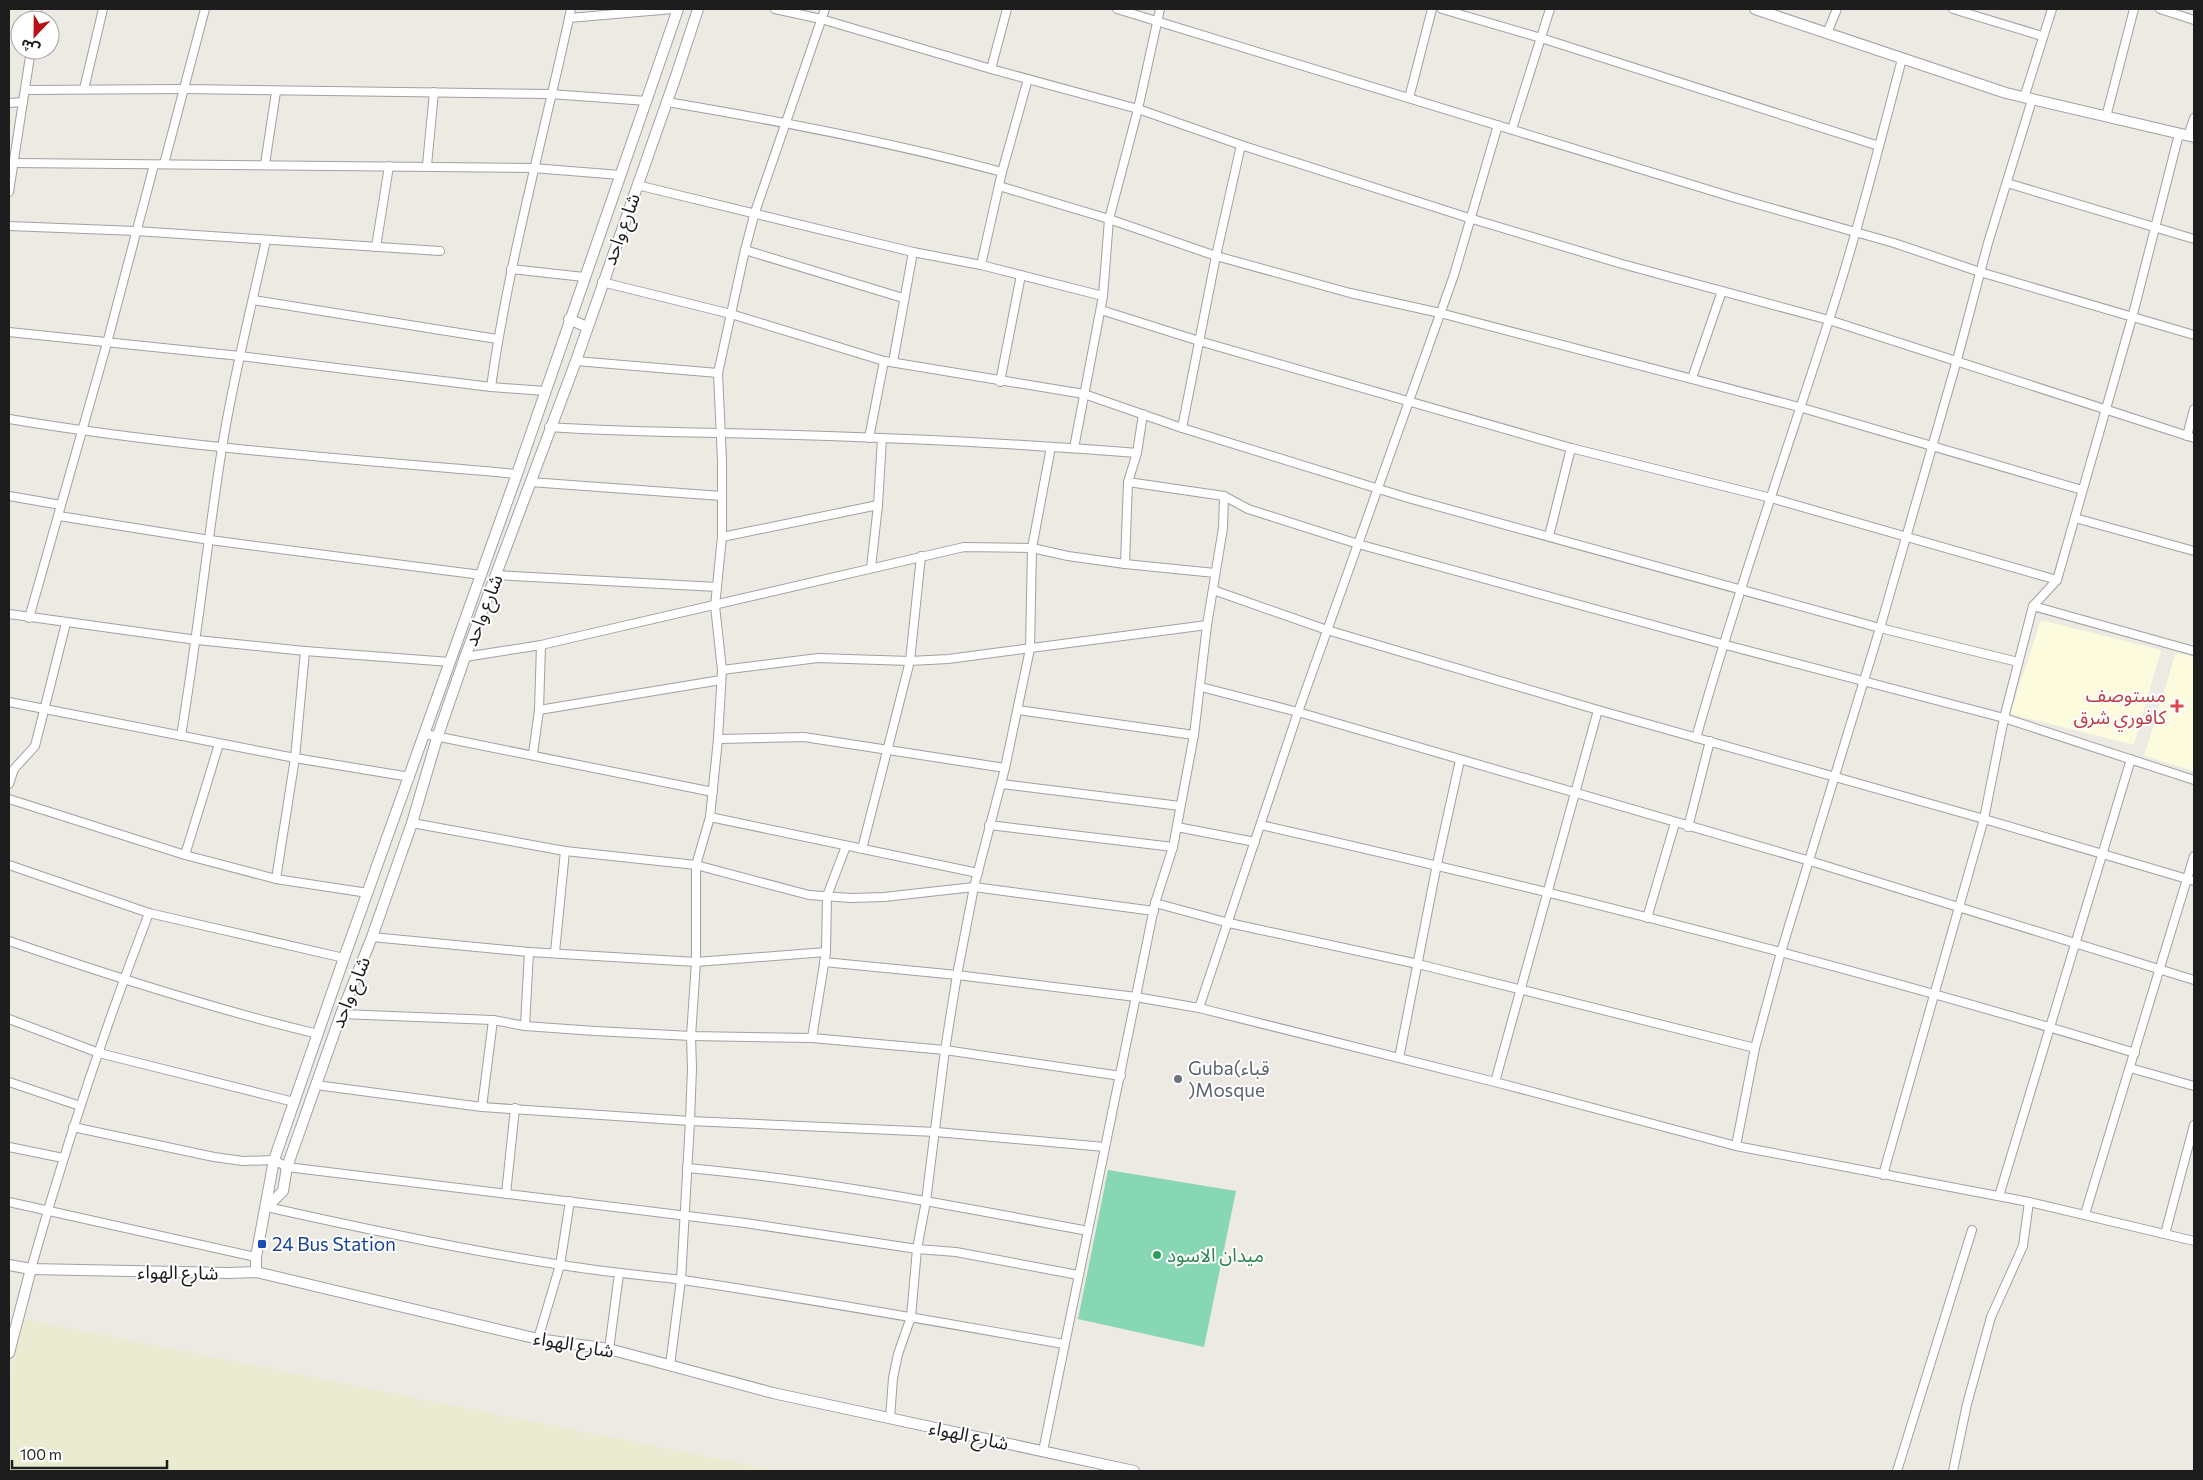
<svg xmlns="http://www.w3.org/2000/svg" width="2203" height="1480" viewBox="0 0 2203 1480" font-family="Commissioner,'Noto Sans Arabic',sans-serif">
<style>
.education{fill:#fcfbdd}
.farmland{fill:#eaebd0}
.pitch{fill:#87d6b4}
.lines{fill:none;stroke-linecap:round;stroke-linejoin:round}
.minor-casing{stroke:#a1a1a1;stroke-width:10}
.tertiary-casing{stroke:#a1a1a1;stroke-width:12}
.minor{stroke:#fff;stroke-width:8}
.tertiary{stroke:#fff;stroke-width:10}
.health-dot{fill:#e0444e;stroke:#fff;stroke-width:2}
.worship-dot{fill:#6b7280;stroke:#fff;stroke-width:2}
.transit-dot{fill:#1a4fb4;stroke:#fff;stroke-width:2}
.leisure-dot{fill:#2e9e5b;stroke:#fff;stroke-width:2}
.labels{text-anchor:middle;stroke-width:4;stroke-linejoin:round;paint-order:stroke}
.street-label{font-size:19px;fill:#1d1d1d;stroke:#fff}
.health-label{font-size:19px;fill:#be3a42;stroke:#fff;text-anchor:end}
.worship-label{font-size:19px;fill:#5b616d;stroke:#fff;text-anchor:start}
.transit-label{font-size:19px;fill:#164399;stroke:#fff;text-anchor:start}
.leisure-label{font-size:19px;fill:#27864d;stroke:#fff;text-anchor:start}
</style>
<rect width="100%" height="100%" fill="#ede9e3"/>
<!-- education -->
<g class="education">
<path d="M2041 620 2161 650 2134 745 2010 714Z"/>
<path d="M2176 652 2194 657V771L2144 756Z"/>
</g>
<!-- farmland -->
<path class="farmland" d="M24 1319 778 1471H9V1381Z"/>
<!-- pitch -->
<path class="pitch" d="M1108 1170 1236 1191 1204 1347 1078 1319Z"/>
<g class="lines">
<defs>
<g id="minor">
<path d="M775 9 821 19 991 69 1138 109 1241 145 1469 218 1622 264 1829 320 2194 438"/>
<path d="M1117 9 1732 197 1894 243 1980 272 2194 335"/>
<path d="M1442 9 1541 38 1879 146"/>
<path d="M1953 9 2042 36"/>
<path d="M2160 9 2194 20"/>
<path d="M569 18 673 9"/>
<path d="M35 20 37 9"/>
<path d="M1827 33 1837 9"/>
<path d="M991 69 1007 9"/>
<path d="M84 89 103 9"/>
<path d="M26 90 183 89 550 94 647 101"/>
<path d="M1409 98 1432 9"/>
<path d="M2024 98 2052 9"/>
<path d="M667 102C780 121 891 142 1002 172"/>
<path d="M9 103 23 102"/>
<path d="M2106 117 2134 9"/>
<path d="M1512 129 1550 9"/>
<path d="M2188 136 2194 118"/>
<path d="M13 163 533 168 620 175"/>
<path d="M164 164 205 9"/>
<path d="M265 164 276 92"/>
<path d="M427 165 434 92"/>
<path d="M2007 183 2194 239"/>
<path d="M637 185 913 252 981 265 1103 296"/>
<path d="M999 186 1109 219 1216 256 1350 293 1440 313 1799 407 2082 490"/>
<path d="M9 192 31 50"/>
<path d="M9 226 136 231 440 251"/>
<path d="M376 247 389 166"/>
<path d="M745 250 903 298"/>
<path d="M981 265 1002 172 1028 79"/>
<path d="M511 269 584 277"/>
<path d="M602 282 731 314 884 361 1084 394 1182 428 1408 498 1880 628 2018 662"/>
<path d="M253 300 497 339"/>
<path d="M1101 310 1199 341 1571 448 1771 498 2057 580"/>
<path d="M9 332 240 356 491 387 545 391"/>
<path d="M576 361 718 373"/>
<path d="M893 362 913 252"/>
<path d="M1692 378 1722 291"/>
<path d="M1000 382 1021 275"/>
<path d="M491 387C509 259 544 135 571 9"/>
<path d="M9 419C177 447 347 459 517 474"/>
<path d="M549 427C606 431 663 432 720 433 859 436 999 442 1137 453"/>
<path d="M1182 428 1216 256 1241 145"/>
<path d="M2187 436 2194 409"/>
<path d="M869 438 884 361"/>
<path d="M1074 448 1103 296 1109 219 1138 109 1160 9"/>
<path d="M530 482 722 496"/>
<path d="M1128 482 1224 496 1248 509 1358 544 1722 644 2004 718 2194 780"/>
<path d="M9 496 61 505"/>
<path d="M59 516 210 540 481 575"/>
<path d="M2075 518 2194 551"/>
<path d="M1549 536 1571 448"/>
<path d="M722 537 878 505"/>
<path d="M1125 564 1128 482 1137 453 1143 414"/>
<path d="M871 568 878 505 882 438"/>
<path d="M496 575 717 587"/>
<path d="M1213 590 1327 630 1598 710 1984 819 2194 881"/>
<path d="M2033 606 2194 651"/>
<path d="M9 614 197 640 305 651 450 662"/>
<path d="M29 618 107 343 154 165"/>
<path d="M465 657 541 645 964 547 1032 548 1068 556 1125 564 1215 573"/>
<path d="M722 670 818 658 910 661 948 659 1207 625"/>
<path d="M1201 687 1298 712 1810 861 2194 980"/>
<path d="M9 702 295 758 410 777"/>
<path d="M539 710 721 680"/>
<path d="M1018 710 1194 735"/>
<path d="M425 734 713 792"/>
<path d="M181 736C197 640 207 543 222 448 233 378 251 309 266 240"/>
<path d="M1696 738C1736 597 1784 459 1829 320 1857 234 1879 146 1902 59"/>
<path d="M718 739 804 737 1005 768"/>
<path d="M533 754 539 710 541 645"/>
<path d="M9 784 14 769 35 746 66 623"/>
<path d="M1002 784 1180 806"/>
<path d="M9 799 185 855 276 879 368 893"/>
<path d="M710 817 978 873"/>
<path d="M412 823 565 851 696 865 809 895 851 898 884 897 974 887 1154 911"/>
<path d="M989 825 1173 847"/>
<path d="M1261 825C1554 891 1847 965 2135 1053"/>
<path d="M1177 827 1255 842"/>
<path d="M1688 827 1710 741"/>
<path d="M862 849 910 661 921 556"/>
<path d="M185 855 219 744"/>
<path d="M9 865 149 913 344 958"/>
<path d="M276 879 295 758 305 651"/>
<path d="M1155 903 1229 923 1418 964 1755 1048"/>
<path d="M1647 918 1675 823"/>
<path d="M372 937 529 952 696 962 826 952"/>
<path d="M9 941C111 976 213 1009 318 1034"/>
<path d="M555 952 565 851"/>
<path d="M824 962 957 975 1136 997 1199 1008 1495 1082 1736 1146 2029 1202 2194 1241"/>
<path d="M1199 1008 1298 712 1454 275 1498 125"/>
<path d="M341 1014 493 1020 525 1026 595 1031 691 1036 812 1038 945 1050 1121 1076"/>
<path d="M9 1019 99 1053 294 1102"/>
<path d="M525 1026 529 952"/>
<path d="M812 1038 826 952 827 896 846 846"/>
<path d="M1399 1058 1437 864 1460 760"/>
<path d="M2130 1068 2194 1086"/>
<path d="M9 1082 80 1106"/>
<path d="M1495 1082 1598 710"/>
<path d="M316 1085 482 1107 690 1121 936 1132 1105 1147"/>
<path d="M482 1107 493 1020"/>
<path d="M73 1127 214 1157 243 1161 274 1160 287 1167 745 1223 917 1249 956 1252 1078 1275"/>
<path d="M1736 1146 1755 1048 1781 952 1880 628 1957 360 1988 243 2032 100"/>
<path d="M9 1147 63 1158"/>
<path d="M687 1168C822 1180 954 1206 1088 1231"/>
<path d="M1883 1175 1984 819 2004 718 2033 606 2057 580 2132 318 2179 134"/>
<path d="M506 1194 515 1108"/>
<path d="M1999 1196 2131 759"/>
<path d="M9 1202 256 1257"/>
<path d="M267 1207C365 1229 463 1250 562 1265 602 1272 643 1275 683 1280 811 1299 938 1322 1064 1344"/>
<path d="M2085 1214 2194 856"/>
<path d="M2165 1234 2194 1125"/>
<path d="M31 1269C65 1148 104 1030 149 913"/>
<path d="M538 1339 560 1265 570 1201"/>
<path d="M609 1349 619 1274"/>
<path d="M670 1365 681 1280 690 1121 692 1068 691 1036 696 962V865L710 817 718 739 722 670 715 606 722 537V461L718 373 745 250 755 212 825 9"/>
<path d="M890 1418 893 1378 898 1354 911 1317 917 1249 926 1201 945 1050 957 975 974 887 1005 768 1030 649 1032 548 1051 447"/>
<path d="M1043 1451 1155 903 1173 847 1194 735 1207 625 1223 528 1224 496"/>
<path d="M1897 1471 1972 1230"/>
<path d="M1953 1471 1967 1404 1991 1317 2023 1246 2029 1202"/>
</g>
<g id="tertiary">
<path d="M1755 9 2006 93 2194 137"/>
<path d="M569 319 587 327"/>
<path d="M267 1207 283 1191 287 1167 341 1014 372 937 412 823 437 738 465 657 576 361 676 76 698 9"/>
<path d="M9 1265 31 1269 228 1273 256 1272 538 1339 609 1349 773 1393 1134 1471"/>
<path d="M256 1272V1257L274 1160 344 958 517 474 678 9"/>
<path d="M9 1353 31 1269"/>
</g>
</defs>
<!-- minor casing -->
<use href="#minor" class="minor-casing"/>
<!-- tertiary casing -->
<use href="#tertiary" class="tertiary-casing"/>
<!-- minor -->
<use href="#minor" class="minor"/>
<!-- tertiary -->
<use href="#tertiary" class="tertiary"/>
</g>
<!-- markers -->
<path class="health-dot" d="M2174.5 698.5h5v5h5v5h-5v5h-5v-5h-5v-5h5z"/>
<circle class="worship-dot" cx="1178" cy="1079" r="5"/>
<rect class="transit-dot" x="257" y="1239" width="10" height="10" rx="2.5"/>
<circle class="leisure-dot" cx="1157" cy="1255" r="5"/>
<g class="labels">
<!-- street labels -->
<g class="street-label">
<text transform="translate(621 229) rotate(-70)" y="7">شارع واحد</text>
<text transform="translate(483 610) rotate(-69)" y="7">شارع واحد</text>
<text transform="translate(350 992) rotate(-68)" y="7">شارع واحد</text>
<text transform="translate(178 1272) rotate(1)" y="7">شارع الهواء</text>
<text transform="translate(574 1344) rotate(10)" y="7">شارع الهواء</text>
<text transform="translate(969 1435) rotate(12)" y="7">شارع الهواء</text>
</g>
<!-- health labels -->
<g class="health-label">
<text x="2166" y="702">مستوصف<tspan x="2166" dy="22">كافوري شرق</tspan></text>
</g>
<!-- worship labels -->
<g class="worship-label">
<text x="1188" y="1075">Guba(قباء<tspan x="1188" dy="22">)Mosque</tspan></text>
</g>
<!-- transit labels -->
<g class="transit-label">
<text x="272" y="1251">24 Bus Station</text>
</g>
<!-- leisure labels -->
<g class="leisure-label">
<text x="1167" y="1262">ميدان الاسود</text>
</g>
</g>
<!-- border -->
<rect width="2203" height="1480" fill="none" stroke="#1d1d1d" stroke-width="20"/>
<!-- north arrow -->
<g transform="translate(35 35) rotate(202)"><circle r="24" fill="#ffffff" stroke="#a5a5a5"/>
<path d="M0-4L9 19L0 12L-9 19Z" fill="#b91018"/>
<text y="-8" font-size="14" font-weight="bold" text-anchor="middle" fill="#1d1d1d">ش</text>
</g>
<!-- scale -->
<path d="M12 1460v8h155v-8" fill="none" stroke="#1d1d1d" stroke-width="2.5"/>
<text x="20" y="1460" font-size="15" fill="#1d1d1d" stroke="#ffffff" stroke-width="4" paint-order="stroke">100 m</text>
</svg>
